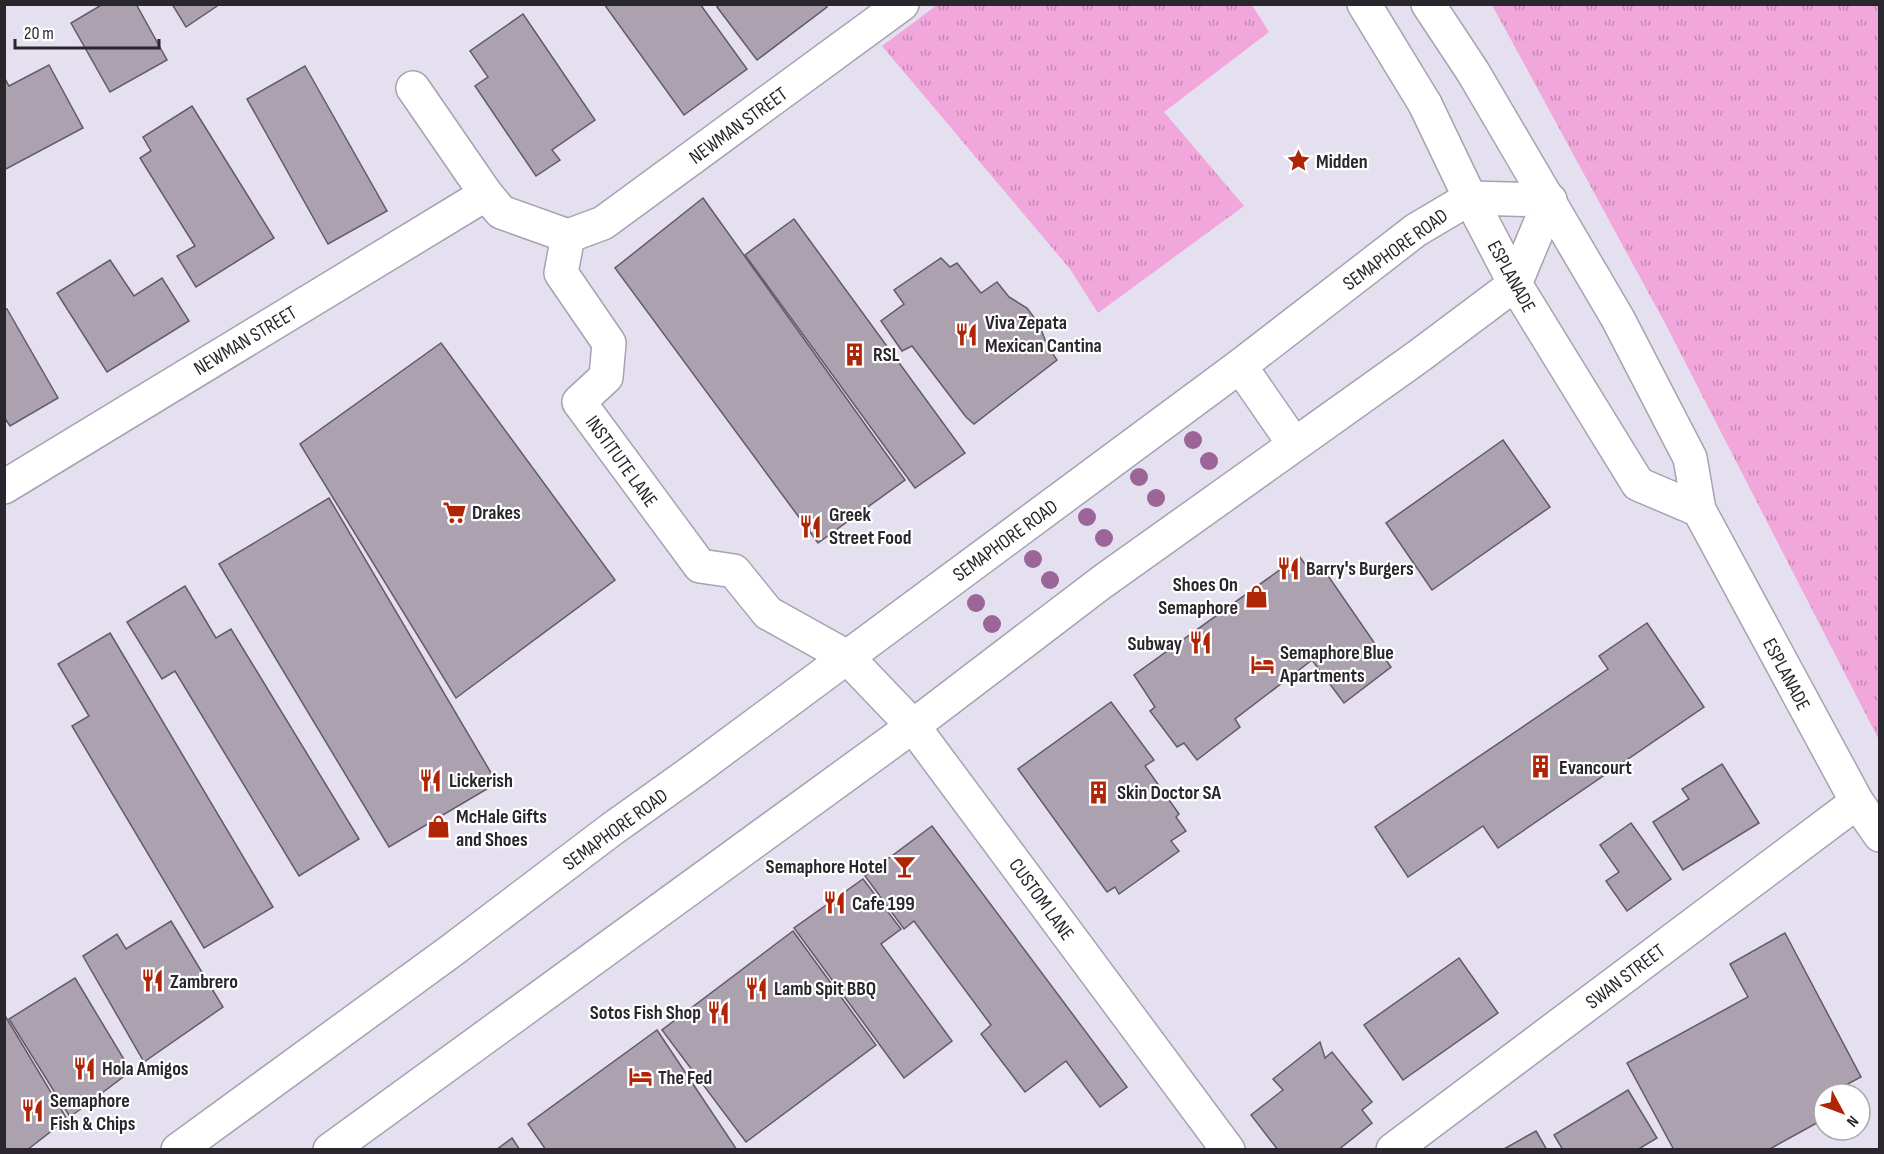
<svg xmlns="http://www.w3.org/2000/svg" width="1884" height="1154" viewBox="0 0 1884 1154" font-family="'Sofia Sans Condensed',sans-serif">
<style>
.grass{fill:url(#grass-tufts)}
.building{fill:#aca1ae;stroke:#635a66;stroke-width:1.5}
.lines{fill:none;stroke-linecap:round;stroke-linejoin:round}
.minor-casing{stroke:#a7a1b1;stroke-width:36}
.tertiary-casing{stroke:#a7a1b1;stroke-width:36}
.secondary-casing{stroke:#a7a1b1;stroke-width:36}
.minor{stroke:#fff;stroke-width:33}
.tertiary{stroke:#fff;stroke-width:33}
.secondary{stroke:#fff;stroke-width:33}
.tree{fill:#9b6597}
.labels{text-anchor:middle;stroke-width:4.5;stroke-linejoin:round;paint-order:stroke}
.street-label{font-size:20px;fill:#29272d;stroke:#fff}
.poi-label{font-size:20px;font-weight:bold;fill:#29272d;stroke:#fff;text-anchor:start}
</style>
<defs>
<pattern id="grass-tufts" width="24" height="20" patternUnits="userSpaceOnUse" patternTransform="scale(1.5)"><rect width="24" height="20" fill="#f1a7dc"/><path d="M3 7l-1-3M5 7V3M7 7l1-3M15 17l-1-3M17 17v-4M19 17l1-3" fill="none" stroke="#c388b3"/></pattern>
</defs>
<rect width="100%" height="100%" fill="#e5e0f0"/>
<!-- grass -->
<g class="grass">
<path d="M937 5H1252L1269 32 1164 112 1244 206 1098 313 1070 269 882 46Z"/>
<path d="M1492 5H1879V740L1666 325Z"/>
</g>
<!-- building -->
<g class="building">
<path d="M103 4H136L167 60 110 92 71 23Z"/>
<path d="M172 4H220L186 27Z"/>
<path d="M604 4H700L747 69 684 115Z"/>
<path d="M720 4H825L827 7 757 60 717 7Z"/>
<path d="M523 14 595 120 552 150 560 160 536 176 475 86 488 77 470 51Z"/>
<path d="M49 65 83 128 4 170V77L9 86Z"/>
<path d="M305 66 387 211 328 244 247 99Z"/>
<path d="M192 106 274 238 196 287 177 256 195 246 140 158 151 151 143 137Z"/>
<path d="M703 198 905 480 818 543 615 268Z"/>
<path d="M794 219 965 453 915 488 745 255Z"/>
<path d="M941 258 950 267 957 263 981 293 997 282 1009 297 1027 308 1039 324 1047 345 1057 360 974 424 966 417 912 346 902 351 881 321 904 304 894 290Z"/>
<path d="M110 260 134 296 162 278 189 321 107 372 57 293Z"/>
<path d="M7 309 58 398 10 426 4 417V310Z"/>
<path d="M441 343 615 580 456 698 300 444Z"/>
<path d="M1503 440 1550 507 1432 590 1386 523Z"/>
<path d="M329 498 497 783 389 847 219 564Z"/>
<path d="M1299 556 1310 571 1320 564 1391 667 1344 703 1312 660 1235 719 1240 727 1197 760 1184 743 1177 747 1150 711 1155 707 1134 675Z"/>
<path d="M185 586 216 638 231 629 359 839 299 876 175 671 162 679 127 622Z"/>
<path d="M1647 623 1704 707 1498 848 1483 826 1408 877 1375 827 1608 669 1599 656Z"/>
<path d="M110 633 273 907 204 948 72 726 89 716 58 664Z"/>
<path d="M1111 702 1154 760 1145 766 1179 814 1176 817 1186 831 1171 841 1179 851 1119 894 1115 887 1107 892 1018 769Z"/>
<path d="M1722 764 1759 823 1683 870 1653 822 1689 799 1682 789Z"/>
<path d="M1631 823 1671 879 1627 911 1606 881 1619 872 1600 845Z"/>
<path d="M932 826 1127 1087 1100 1107 1066 1061 1025 1092 981 1034 991 1025 914 921 904 929 865 876Z"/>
<path d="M863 879 901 929 881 944 952 1041 904 1078 794 928Z"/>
<path d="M171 921 223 1007 144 1062 83 956 117 934 126 949Z"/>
<path d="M793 931 876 1045 746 1142 662 1030Z"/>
<path d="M1785 933 1861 1077 1829 1094H1824V1097L1817 1100 1824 1112V1119L1768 1150H1674L1627 1063 1748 997 1730 964Z"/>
<path d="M1459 958 1498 1013 1403 1080 1364 1025Z"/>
<path d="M75 978 131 1071 70 1117 9 1019Z"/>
<path d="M4 1014 67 1119 27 1150H4Z"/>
<path d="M657 1030 737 1150H546L528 1124Z"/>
<path d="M1320 1042 1325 1058 1332 1052 1372 1102 1362 1110 1372 1123 1338 1150H1278L1251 1115 1283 1090 1273 1079Z"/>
<path d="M1628 1090 1657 1138 1637 1150H1563L1554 1135Z"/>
<path d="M1536 1131 1547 1150H1502Z"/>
<path d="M512 1138 520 1150H496Z"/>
</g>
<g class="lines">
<defs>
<g id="minor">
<path d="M413 88 486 194 501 212 568 236 561 273 609 343 606 377 579 402 700 566 734 571 768 613 847 657 913 726 1228 1150"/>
<path d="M568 236 603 223 902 4"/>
<path d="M4 487 486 194"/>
<path d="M1393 1150 1857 802"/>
</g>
<g id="tertiary">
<path d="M1364 4 1425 104"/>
<path d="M1428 4 1473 72 1618 319 1690 458 1699 510 1857 802 1880 835"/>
<path d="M1470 198 1515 284 1638 484 1699 510"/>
</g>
<g id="secondary">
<path d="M1425 104 1470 198"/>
<path d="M1240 366 1294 444"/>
<path d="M178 1150 451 951 612 829 696 769 1240 366 1416 230 1470 198 1550 200 1515 284 1419 356 1102 582 913 726 330 1150"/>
</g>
</defs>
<!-- minor casing -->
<use href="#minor" class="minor-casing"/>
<!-- tertiary casing -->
<use href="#tertiary" class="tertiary-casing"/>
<!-- secondary casing -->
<use href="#secondary" class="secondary-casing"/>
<!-- minor -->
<use href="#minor" class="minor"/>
<!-- tertiary -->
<use href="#tertiary" class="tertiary"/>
<!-- secondary -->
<use href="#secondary" class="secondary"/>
</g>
<!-- trees -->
<g class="tree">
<circle cx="1193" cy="440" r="9"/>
<circle cx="1209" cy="461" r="9"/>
<circle cx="1139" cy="477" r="9"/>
<circle cx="1156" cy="498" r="9"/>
<circle cx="1087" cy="517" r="9"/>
<circle cx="1104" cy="538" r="9"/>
<circle cx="1033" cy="559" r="9"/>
<circle cx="1050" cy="580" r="9"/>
<circle cx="976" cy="603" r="9"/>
<circle cx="992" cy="624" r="9"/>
</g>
<!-- icons -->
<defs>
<symbol id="sight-bare" viewBox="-9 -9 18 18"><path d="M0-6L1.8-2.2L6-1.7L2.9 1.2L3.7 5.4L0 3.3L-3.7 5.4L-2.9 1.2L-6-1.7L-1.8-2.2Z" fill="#b12507" stroke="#fff" stroke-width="2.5" paint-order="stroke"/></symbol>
<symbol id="restaurant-bare" viewBox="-9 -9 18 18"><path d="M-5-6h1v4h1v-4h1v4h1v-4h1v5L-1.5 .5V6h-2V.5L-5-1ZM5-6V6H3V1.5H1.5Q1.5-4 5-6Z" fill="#b12507" stroke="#fff" stroke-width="2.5" paint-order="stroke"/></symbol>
<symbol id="building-bare" viewBox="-9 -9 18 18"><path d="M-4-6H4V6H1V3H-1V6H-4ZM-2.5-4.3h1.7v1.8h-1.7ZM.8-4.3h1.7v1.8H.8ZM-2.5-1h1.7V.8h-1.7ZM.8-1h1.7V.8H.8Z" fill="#b12507" stroke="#fff" stroke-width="2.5" paint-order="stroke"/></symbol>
<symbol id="supermarket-bare" viewBox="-9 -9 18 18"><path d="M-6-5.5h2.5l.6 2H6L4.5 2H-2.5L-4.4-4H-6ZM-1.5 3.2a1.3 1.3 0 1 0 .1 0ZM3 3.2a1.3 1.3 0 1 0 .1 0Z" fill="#b12507" stroke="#fff" stroke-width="2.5" paint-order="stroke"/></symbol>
<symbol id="shop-bare" viewBox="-9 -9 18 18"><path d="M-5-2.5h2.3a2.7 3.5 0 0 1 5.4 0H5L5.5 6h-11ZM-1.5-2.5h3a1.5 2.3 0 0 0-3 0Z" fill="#b12507" stroke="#fff" stroke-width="2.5" paint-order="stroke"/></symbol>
<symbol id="hotel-bare" viewBox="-9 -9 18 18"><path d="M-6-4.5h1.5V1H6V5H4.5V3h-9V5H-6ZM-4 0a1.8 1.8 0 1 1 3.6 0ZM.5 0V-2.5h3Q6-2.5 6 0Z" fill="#b12507" stroke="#fff" stroke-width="2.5" paint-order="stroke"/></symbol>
<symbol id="bar-bare" viewBox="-9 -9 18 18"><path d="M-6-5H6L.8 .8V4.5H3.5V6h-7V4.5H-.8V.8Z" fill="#b12507" stroke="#fff" stroke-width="2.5" paint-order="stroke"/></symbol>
</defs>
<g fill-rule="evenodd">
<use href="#sight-bare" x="1282" y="144" width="33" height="33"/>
<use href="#restaurant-bare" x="950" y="318" width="33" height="33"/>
<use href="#building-bare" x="838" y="338" width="33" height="33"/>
<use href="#supermarket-bare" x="438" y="496" width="33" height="33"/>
<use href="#restaurant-bare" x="794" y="510" width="33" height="33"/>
<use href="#restaurant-bare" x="1272" y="552" width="33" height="33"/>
<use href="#shop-bare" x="1240" y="580" width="33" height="33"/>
<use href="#restaurant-bare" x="1184" y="626" width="33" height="33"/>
<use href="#hotel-bare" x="1246" y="648" width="33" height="33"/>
<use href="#building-bare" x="1524" y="750" width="33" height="33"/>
<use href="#restaurant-bare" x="414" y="764" width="33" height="33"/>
<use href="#building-bare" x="1082" y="776" width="33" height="33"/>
<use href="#shop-bare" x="422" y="810" width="33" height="33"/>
<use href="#bar-bare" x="888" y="850" width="33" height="33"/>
<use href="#restaurant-bare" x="818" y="886" width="33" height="33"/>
<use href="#restaurant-bare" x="136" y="964" width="33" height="33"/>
<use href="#restaurant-bare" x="740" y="972" width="33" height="33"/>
<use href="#restaurant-bare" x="702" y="996" width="33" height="33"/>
<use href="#restaurant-bare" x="68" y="1052" width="33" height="33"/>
<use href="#hotel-bare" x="624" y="1060" width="33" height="33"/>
<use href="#restaurant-bare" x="16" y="1094" width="33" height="33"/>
</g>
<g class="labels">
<!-- street labels -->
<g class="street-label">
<text transform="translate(738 125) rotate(-36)" y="7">NEWMAN STREET</text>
<text transform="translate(1395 249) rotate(-36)" y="7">SEMAPHORE ROAD</text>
<text transform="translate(1512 276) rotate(61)" y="7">ESPLANADE</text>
<text transform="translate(245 340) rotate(-31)" y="7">NEWMAN STREET</text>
<text transform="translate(622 461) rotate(54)" y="7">INSTITUTE LANE</text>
<text transform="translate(1005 540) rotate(-36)" y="7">SEMAPHORE ROAD</text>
<text transform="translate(1787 674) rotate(62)" y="7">ESPLANADE</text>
<text transform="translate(615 829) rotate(-36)" y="7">SEMAPHORE ROAD</text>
<text transform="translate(1042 899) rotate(54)" y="7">CUSTOM LANE</text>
<text transform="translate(1625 976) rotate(-37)" y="7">SWAN STREET</text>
</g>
<!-- poi labels -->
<g class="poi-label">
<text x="1316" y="168">Midden</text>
<text x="985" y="329">Viva Zepata<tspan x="985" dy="23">Mexican Cantina</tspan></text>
<text x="873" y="361">RSL</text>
<text x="472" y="519">Drakes</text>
<text x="829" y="521">Greek<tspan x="829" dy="23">Street Food</tspan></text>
<text x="1306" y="575">Barry's Burgers</text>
<text x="1238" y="591" text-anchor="end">Shoes On<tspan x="1238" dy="23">Semaphore</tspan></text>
<text x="1182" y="650" text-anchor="end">Subway</text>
<text x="1280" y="659">Semaphore Blue<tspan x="1280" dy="23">Apartments</tspan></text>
<text x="1559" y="774">Evancourt</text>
<text x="449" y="787">Lickerish</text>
<text x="1117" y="799">Skin Doctor SA</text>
<text x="456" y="823">McHale Gifts<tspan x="456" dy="23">and Shoes</tspan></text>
<text x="887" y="873" text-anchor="end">Semaphore Hotel</text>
<text x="852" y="910">Cafe 199</text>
<text x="170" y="988">Zambrero</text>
<text x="774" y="995">Lamb Spit BBQ</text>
<text x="701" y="1019" text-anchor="end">Sotos Fish Shop</text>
<text x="102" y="1075">Hola Amigos</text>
<text x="658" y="1084">The Fed</text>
<text x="50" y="1107">Semaphore<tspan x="50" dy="23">Fish &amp; Chips</tspan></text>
</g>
</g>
<!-- border -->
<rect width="1884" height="1154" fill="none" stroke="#29272d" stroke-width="12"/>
<!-- north arrow -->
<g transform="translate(1842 1112) rotate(131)"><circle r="28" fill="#ffffff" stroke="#a9a9ab" stroke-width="1.5"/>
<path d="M0-4.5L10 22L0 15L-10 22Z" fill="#b12507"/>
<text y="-9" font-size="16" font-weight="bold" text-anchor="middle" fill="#29272d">N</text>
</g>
<!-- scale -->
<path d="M15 39v9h144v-9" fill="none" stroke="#29272d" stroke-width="3"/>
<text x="24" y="39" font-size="18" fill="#29272d" stroke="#ffffff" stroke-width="4.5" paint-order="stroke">20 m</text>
</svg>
